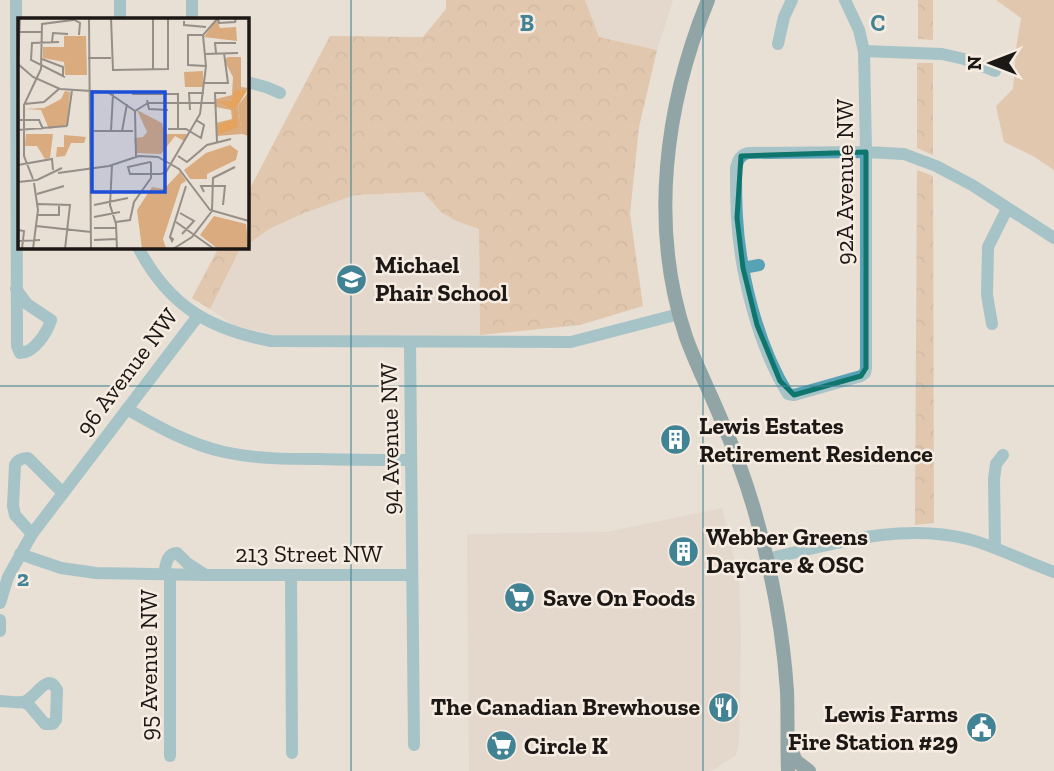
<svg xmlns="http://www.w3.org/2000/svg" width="1054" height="771" viewBox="0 0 1054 771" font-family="'Zilla Slab',serif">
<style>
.built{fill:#e0d0c2}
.grass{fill:#d9ab7e}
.park{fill:url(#park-crowns)}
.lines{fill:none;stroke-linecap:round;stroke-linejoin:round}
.minor{stroke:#57a2b5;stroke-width:12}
.major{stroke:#2b606e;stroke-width:14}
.marked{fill:none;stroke:#0f766e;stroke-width:5;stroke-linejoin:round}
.grid{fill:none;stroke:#418394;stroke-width:2;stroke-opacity:0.55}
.labels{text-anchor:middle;stroke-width:5;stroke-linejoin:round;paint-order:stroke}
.street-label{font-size:24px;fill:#1c1815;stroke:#f6ece2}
.poi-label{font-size:24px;font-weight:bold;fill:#1c1815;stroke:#f6ece2;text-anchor:start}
.inset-road{fill:none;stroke:#968f88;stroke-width:2}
.view{fill:#1d4ed8;fill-opacity:0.15;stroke:#1d4ed8;stroke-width:3.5}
.inset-edge{fill:none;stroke:#1c1815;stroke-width:3.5}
.grid-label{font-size:23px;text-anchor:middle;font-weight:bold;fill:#418394;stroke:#f6ece2;stroke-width:5;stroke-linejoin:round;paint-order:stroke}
</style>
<defs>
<pattern id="park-crowns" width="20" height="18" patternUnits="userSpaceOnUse" patternTransform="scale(1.75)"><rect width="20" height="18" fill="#d9ab7e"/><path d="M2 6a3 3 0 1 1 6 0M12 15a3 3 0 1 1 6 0" fill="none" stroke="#ba926c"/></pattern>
</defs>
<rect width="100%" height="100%" fill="#e8dfd5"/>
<!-- built -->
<g class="built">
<path d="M585 0H673L657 50 598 37Z"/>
<path d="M423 192 441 212 456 221 479 229 480 335H275L234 325 210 309 240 249 247 247V245L269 229 304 213 355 195Z"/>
<path d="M722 508 739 580 741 636 739 741 736 755 713 770 707 771H469L467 534 607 532Z"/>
</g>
<!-- grass -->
<path class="grass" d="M996 0H1054V170L1033 156 1004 142 996 106 1013 89 1016 49 1021 18Z"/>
<!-- park -->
<g class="park">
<path d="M446 0H585L599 37 657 50 639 127 630 214 643 306 580 325 480 335 479 229 456 221 441 212 423 192 355 195 304 213 269 229 247 245V194L330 36 423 37 446 9Z"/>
<path d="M918 0H933V40L918 39Z"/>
<path d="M917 63H933V155L917 148Z"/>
<path d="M917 170 933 176 934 523 915 525Z"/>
<path d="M219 247H244L240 249 210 309 192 298Z"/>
</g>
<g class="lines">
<!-- minor -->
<g class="minor">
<path d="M16 0 17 346 20 353C34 353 47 333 51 320L27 304 16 289"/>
<path d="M120 0V19"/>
<path d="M845 0 859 30 864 51 866 152V368L865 373 861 376 794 395 788 394C758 346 740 273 737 217 736 201 736 184 736 168 738 160 740 155 748 153L866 152 904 154 936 166 972 185 1054 238"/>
<path d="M192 19V0"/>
<path d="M778 44 784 17 792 0"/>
<path d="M864 51 942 54 964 59 995 71"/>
<path d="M247 82 266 87 280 93"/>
<path d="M138 247C168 305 208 329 271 341L571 342 679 314"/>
<path d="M743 268 759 265"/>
<path d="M992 324 987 295 988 247 1007 209"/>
<path d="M410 343 414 745"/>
<path d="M127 409C158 427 189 444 224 452 256 459 288 459 320 459 350 460 381 460 411 460"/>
<path d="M32 534 15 515 13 506 15 465C18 459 22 458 28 458L63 493"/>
<path d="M995 548 994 479 996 464 1003 455"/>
<path d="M20 554 61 568 96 573 206 575H412"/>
<path d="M767 559C833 544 900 522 968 539 998 547 1025 562 1054 572"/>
<path d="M164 574C166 565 166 554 177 553L187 563 204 574"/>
<path d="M291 575 292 753"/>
<path d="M0 603 8 577 32 534 198 316"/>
<path d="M0 620V631"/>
<path d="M0 701C7 701 16 703 23 702 36 699 47 670 57 690L56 720 53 724H45L29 705 23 702"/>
<path d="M170 756V575"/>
</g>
<!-- major -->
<g class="major">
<path d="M708 0C665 105 649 227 686 337 696 365 710 392 721 419 734 449 745 478 754 509 771 568 783 630 787 691 788 718 787 745 788 771"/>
<path d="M790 748 796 761 809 771"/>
</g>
</g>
<!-- marked area -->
<path d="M0 0H1054V771H0ZM866 152V368L861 376 794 395 780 381 757 325 743 268 737 218 741 156Z" fill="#e8dfd5" fill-opacity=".55" fill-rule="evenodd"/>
<path class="marked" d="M866 152V368L861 376 794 395 780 381 757 325 743 268 737 218 741 156Z"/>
<!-- grid -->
<path class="grid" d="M351 0V771M703 0V771M0 386H1054"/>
<!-- icons -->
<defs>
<symbol id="school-disc" viewBox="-11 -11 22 22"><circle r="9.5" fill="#418394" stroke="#f6ece2"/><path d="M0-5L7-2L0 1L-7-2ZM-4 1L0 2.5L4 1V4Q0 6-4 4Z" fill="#fff"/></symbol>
<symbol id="building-disc" viewBox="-11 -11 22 22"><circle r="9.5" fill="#418394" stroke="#f6ece2"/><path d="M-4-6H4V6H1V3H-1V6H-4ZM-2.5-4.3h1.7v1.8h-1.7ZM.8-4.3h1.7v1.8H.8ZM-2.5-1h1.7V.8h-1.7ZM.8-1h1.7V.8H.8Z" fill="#fff"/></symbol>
<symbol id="supermarket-disc" viewBox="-11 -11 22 22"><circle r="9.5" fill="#418394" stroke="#f6ece2"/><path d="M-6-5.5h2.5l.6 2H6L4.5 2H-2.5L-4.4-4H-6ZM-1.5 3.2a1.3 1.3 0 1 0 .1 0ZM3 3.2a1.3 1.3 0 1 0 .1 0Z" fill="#fff"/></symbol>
<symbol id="restaurant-disc" viewBox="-11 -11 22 22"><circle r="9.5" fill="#418394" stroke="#f6ece2"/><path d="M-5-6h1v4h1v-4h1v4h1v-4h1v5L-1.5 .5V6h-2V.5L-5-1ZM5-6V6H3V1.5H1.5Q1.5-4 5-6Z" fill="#fff"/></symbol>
<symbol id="civic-disc" viewBox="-11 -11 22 22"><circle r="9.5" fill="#418394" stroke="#f6ece2"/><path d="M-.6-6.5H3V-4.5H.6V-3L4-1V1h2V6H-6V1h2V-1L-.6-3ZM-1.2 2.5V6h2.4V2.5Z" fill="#fff"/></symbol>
</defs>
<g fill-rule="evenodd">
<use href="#school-disc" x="334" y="262" width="35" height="35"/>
<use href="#building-disc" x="658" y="422" width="35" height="35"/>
<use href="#building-disc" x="666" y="534" width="35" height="35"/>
<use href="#supermarket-disc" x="502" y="580" width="35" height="35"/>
<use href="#restaurant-disc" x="706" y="690" width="35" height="35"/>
<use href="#civic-disc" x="964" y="710" width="35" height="35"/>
<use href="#supermarket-disc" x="484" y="728" width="35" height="35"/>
</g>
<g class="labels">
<!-- street labels -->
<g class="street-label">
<text transform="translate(845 182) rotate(-90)" y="8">92A Avenue NW</text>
<text transform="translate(127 372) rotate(-53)" y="8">96 Avenue NW</text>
<text transform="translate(390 439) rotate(-91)" y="8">94 Avenue NW</text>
<text x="309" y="562">213 Street NW</text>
<text transform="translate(149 665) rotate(-90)" y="8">95 Avenue NW</text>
</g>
<!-- poi labels -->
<g class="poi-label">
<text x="375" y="273">Michael<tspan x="375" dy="28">Phair School</tspan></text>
<text x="699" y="434">Lewis Estates<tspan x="699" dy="28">Retirement Residence</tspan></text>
<text x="706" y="545">Webber Greens<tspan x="706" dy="28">Daycare &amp; OSC</tspan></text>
<text x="543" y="606">Save On Foods</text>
<text x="700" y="715" text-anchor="end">The Canadian Brewhouse</text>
<text x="958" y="722" text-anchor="end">Lewis Farms<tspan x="958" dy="28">Fire Station #29</tspan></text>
<text x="524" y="754">Circle K</text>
</g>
</g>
<!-- overview -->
<g transform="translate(18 18)">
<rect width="231" height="231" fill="#e8dfd5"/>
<path d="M231 73V118L224 116 220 88ZM212 127 220 133 218 142 189 156V161H172L166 152 188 135ZM162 154 168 163 163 166 145 221 148 230 124 231 119 192 134 169 146 171Z" fill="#d9ab7e"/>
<path d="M185 53V69H167L166 54Z" fill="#d9ab7e"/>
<path d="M196 198 228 206 231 231H200L182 217Z" fill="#d9ab7e"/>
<path d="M199 1 202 10 218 9 219 23 186 19ZM46 18H68L69 57H47L46 44 25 40V29H46ZM210 39H223V69L230 70 220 88 224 116 199 118 198 105 214 101 213 92 198 89V81L214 77 215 59 206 42ZM47 73 52 74 49 107 31 111 23 92 7 91 26 90 43 81ZM119 92 144 105 147 116H169L166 123 157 118 143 136 118 135 116 120 125 119 129 114ZM8 116H35L32 140 27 141 19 128H7ZM46 117 68 119 66 125H53L47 138 38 139 39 129H46Z" fill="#d9ab7e"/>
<path d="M217 72 229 73 217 89 220 109 201 116 200 107 216 101V92L200 83 213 84Z" fill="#e5a35d"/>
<path class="inset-road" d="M2 0 0 46 15 59 42 71 89 74M53 0 62 5 61 17M71 0 73 231M93 0 95 52 150 51V0M135 0V52M200 0 201 5 217 4 218 0M166 3V7L188 9M2 14H24M185 17H170V47L188 48M34 24 35 15 50 16M41 24 14 25 13 42 47 59M198 35 197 25H218M187 36 220 35M70 40H93M24 41 45 49V59M186 65H210L206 35M88 73 117 93M120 75 114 76H160V111M129 82 131 91 150 92M6 86 26 84 42 70M172 92 171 75H186M117 93 130 85H197M117 93 118 139M0 102H21L25 111M49 108 54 72M150 111H168L183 120 186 107 178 102M0 112 49 108M76 113H115M93 113 95 76M104 113 109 86M199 124 197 75H208M160 138 169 144 189 127 213 121M0 147 34 141 35 152M94 147 92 187 98 206 99 231M40 155 91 148 121 138 140 139 161 151 192 192 231 203M15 161 6 138V87L23 51 24 6 55 2M0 164 19 162 44 150M186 174 183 168H207L205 187M19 176 46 168M20 186 52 187 47 231M76 187 110 180M194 193 195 160 217 149M162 195 176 203 164 216M19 197H41V186M76 199 102 194M98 204 112 202 116 184 133 160V145L132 144 110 149 112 156H143L148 154 182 96 188 48 185 17 200 0M158 204 196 231M18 208 73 214M76 210H99M0 212 6 213 4 231M152 219 154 223 155 221 152 219 168 168M76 222 99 221M0 223 22 222M15 231 20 192 16 165M155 231 174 219 194 193"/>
<path class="view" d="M74 74H147V174H74Z"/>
<rect width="231" height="231" class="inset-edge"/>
</g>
<g class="grid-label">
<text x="527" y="31">B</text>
<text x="878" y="31">C</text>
<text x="23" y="586">2</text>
</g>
<!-- north arrow -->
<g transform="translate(991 63) rotate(270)" stroke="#f6ece2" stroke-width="5" paint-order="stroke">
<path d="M0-5L12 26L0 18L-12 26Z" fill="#1c1815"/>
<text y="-10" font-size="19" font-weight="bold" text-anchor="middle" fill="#1c1815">N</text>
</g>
</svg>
